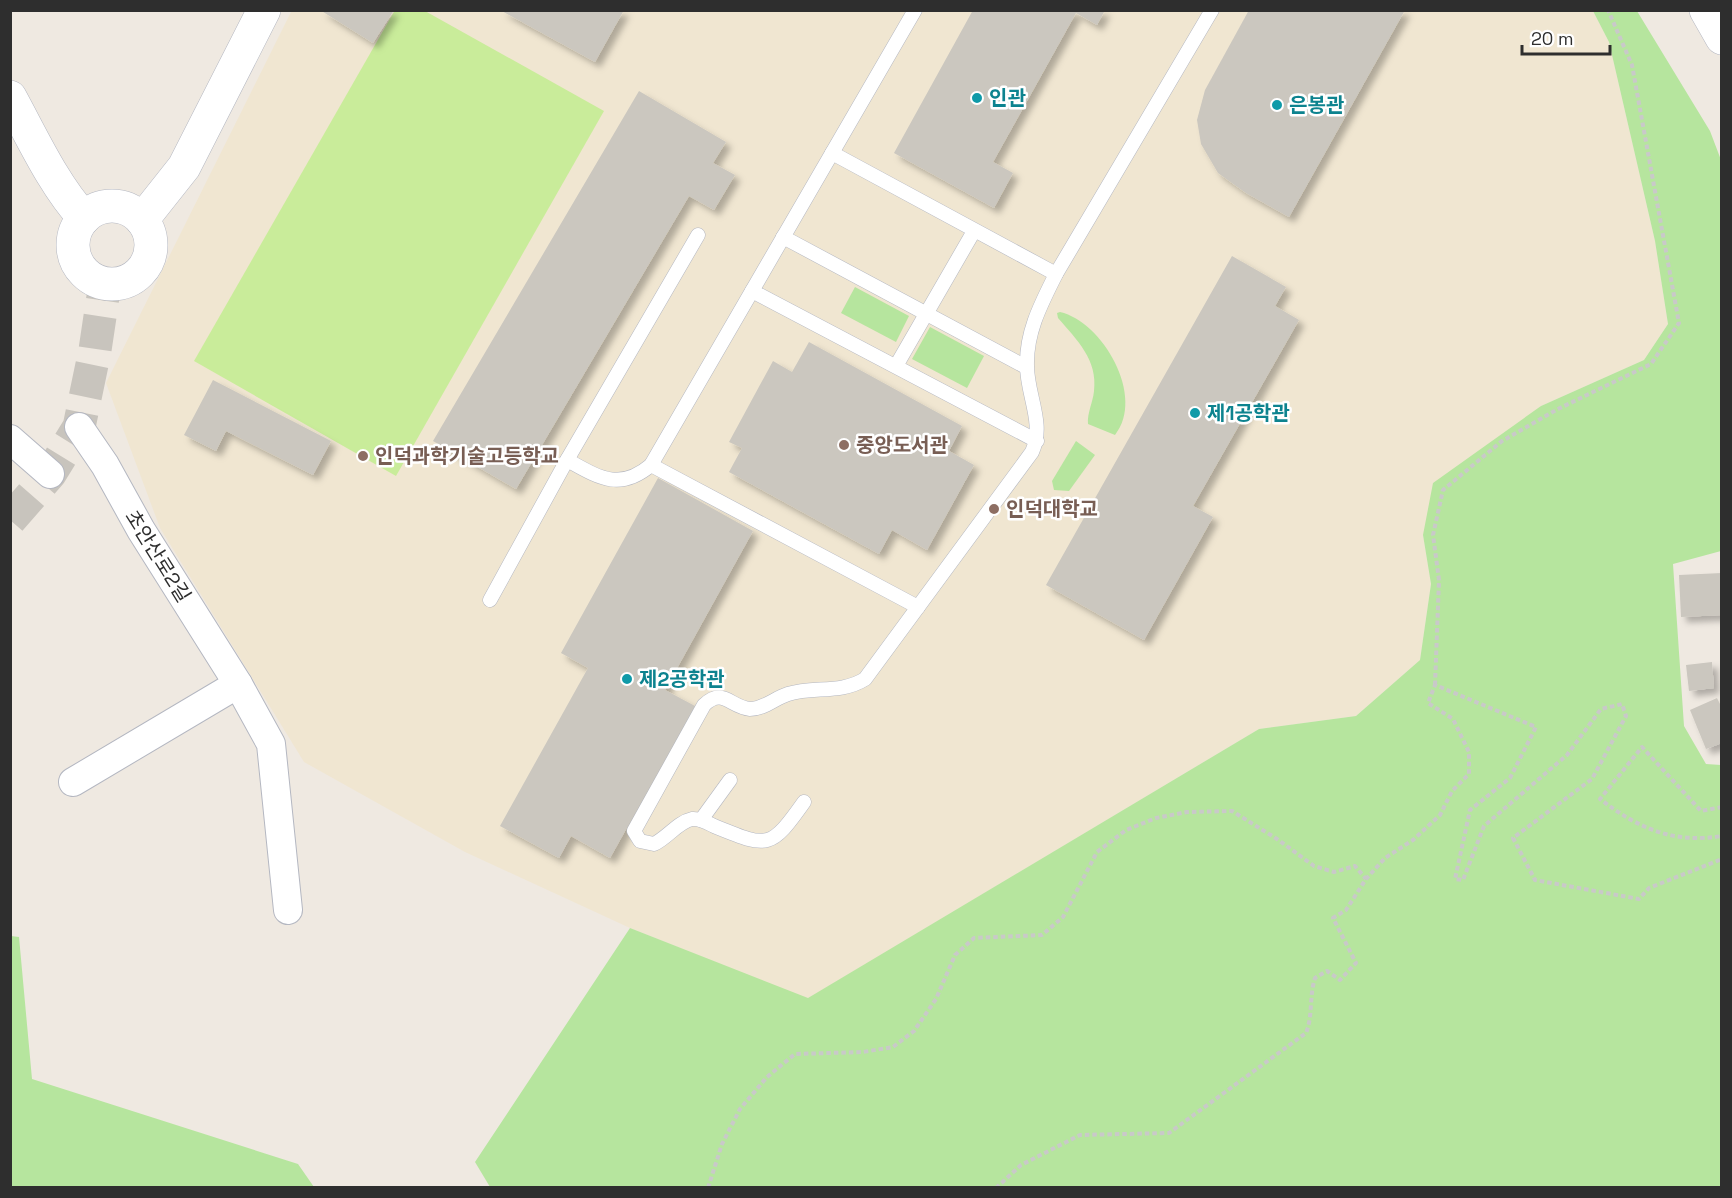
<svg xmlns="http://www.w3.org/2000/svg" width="1732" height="1198" viewBox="0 0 1732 1198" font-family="'Space Grotesk','Noto Sans KR',sans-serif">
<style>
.education{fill:#f0e6d1}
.green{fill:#b6e59e}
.pitch{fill:#c9ec9a}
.building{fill:#cbc7bf;filter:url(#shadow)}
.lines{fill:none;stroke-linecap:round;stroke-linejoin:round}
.tertiary-tunnel{stroke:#c8c4bd;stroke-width:33;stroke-dasharray:33 16;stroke-linecap:butt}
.service-casing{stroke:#b4b7c1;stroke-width:15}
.minor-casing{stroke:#b4b7c1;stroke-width:30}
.tertiary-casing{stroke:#b4b7c1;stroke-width:34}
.path{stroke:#c9c9c9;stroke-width:4;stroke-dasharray:4.5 3;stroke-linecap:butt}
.service{stroke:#fff;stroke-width:14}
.minor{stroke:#fff;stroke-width:28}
.tertiary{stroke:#fff;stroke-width:33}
.culture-dot{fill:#0f9aa8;stroke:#fff;stroke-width:2}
.education-dot{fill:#8d6e63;stroke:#fff;stroke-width:2}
.labels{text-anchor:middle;stroke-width:5;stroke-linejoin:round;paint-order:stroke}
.culture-label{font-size:20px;font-weight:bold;fill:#0d838f;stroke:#fff;text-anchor:start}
.education-label{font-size:20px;font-weight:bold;fill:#785e54;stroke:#fff;text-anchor:start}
.street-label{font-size:20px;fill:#2e2e2e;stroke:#fff}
</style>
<defs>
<filter id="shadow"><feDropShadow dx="5.5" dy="5.5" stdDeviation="3" flood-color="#0004"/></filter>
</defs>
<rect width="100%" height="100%" fill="#efe9e1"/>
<!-- education -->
<path class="education" d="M292 10 1593 11 1609 42 1655 241 1668 324 1644 360 1541 406 1423 535 1431 584 1420 660 1356 716 1259 729 807 999 630 928 465 852 304 762 160 528 106 383Z"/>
<!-- green -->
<g class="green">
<path d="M1593 11H1637L1710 131 1721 160V551L1673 564 1684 726 1706 764 1721 765V1187H490L475 1162 630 928 808 998 1259 729 1356 716 1420 660 1431 584 1423 535 1433 483 1541 406 1644 360 1668 324 1655 241 1609 42Z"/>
<path d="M855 287 909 316 896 342 841 313Z"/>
<path d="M1060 312C1103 322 1146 397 1115 435L1088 424C1087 413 1093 402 1094 391 1098 360 1077 340 1058 318L1057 313Z"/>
<path d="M930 327 984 356 967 388 912 359Z"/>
<path d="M1076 441 1095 455 1069 491 1054 490 1052 481Z"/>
<path d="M11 936 19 937 32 1079 298 1164 314 1187H11Z"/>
</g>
<!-- pitch -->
<path class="pitch" d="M395 10 425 11 604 111 396 476 194 361Z"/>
<!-- building -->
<g class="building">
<path d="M320 10H394L373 43Z"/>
<path d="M500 10H624L595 62Z"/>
<path d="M973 10H1105L1097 25 1076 13 993 162 1013 173 994 208 894 153Z"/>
<path d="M1249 10H1405L1289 217 1246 193 1218 173 1201 144 1197 120 1205 90Z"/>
<path d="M639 91 726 142 713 163 735 175 714 210 689 196 516 489 433 441Z"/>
<path d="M1232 256 1286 287 1275 306 1299 320 1193 506 1213 517 1144 640 1046 585Z"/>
<path d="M809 342 962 426 949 451 974 465 927 550 892 530 879 554 729 472 742 448 729 442 773 361 792 372Z"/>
<path d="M213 380 331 441 313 475 226 431 216 451 184 435Z"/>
<path d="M658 478 753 531 665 690 695 706 610 858 571 836 559 858 500 826 588 668 561 653Z"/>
<path d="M1722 573V615L1681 617 1679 575Z"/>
<path d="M1712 662 1714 688 1689 691 1686 665Z"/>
<path d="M1717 698 1722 708V743L1706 749 1690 710Z"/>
</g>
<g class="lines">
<!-- tertiary-tunnel -->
<path class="tertiary-tunnel" d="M10 520 50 474 79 427 95 350 105 283"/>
<defs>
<g id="service">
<path d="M832 153 1056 274"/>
<path d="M783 237 1026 367"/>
<path d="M752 291 1037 441"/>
<path d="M896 366 974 231"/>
<path d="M567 460 698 235"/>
<path d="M651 465 918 607 1032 452C1045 424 1027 395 1027 366 1026 332 1041 304 1056 274L1212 10"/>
<path d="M490 600 567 460C598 477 619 492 651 465L915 10"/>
<path d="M804 802C770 850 768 848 714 826 708 823 700 818 692 819 678 822 667 838 654 844L640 841 634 831 704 705C723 687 730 707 750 709 764 709 775 698 788 694 814 686 841 694 865 679L918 607"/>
<path d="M701 820 730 780"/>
</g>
<g id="minor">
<path d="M79 427 105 465 141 530 238 684 271 744 288 910"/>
<path d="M10 439 50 474"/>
<path d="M73 782 238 684"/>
</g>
<g id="tertiary">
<path d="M1706 10 1722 38"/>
<path d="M10 97C32 137 53 184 84 218"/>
<circle cx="112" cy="245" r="39"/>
<path d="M142 220 184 167 264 10"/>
</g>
</defs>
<!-- service casing -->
<use href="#service" class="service-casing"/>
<!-- minor casing -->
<use href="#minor" class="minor-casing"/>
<!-- tertiary casing -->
<use href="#tertiary" class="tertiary-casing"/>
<!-- path -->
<g class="path">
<path d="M1435 685 1439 580 1433 535 1443 490 1502 441 1558 409 1651 364 1679 323 1632 65 1608 10"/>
<path d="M1722 807 1701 811 1642 747 1600 799C1638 828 1673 844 1722 836"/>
<path d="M708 1188 722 1144 740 1109 767 1077 795 1054 863 1052 893 1047 914 1031 936 999 955 955 974 938 1042 935 1063 917 1097 852 1126 830 1156 818 1187 812 1232 811 1277 839 1314 866 1334 872 1355 866 1366 879"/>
<path d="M996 1188 1021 1165 1080 1135 1169 1133 1306 1033C1313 1016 1309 997 1315 978L1327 971 1340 980 1356 963 1333 918 1346 910 1366 879 1385 858 1413 840 1440 815 1452 791 1469 774V752L1453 719 1428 703 1435 685 1536 727 1510 778 1470 810 1455 879 1463 880 1484 826 1567 755 1601 709 1622 704 1626 716 1592 779 1513 838 1535 880 1639 899 1649 888 1722 859"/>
</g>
<!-- service -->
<use href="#service" class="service"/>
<!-- minor -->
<use href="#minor" class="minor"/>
<!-- tertiary -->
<use href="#tertiary" class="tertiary"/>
</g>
<!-- markers -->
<g class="culture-dot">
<circle cx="977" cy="98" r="6"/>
<circle cx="1277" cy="105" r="6"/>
<circle cx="1195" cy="413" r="6"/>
<circle cx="627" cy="679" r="6"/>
</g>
<g class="education-dot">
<circle cx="844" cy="445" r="6"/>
<circle cx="363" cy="456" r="6"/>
<circle cx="994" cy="509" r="6"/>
</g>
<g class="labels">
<!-- culture labels -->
<g class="culture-label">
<text x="989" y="105">인관</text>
<text x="1289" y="112">은봉관</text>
<text x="1207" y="420">제1공학관</text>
<text x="639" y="686">제2공학관</text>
</g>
<!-- education labels -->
<g class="education-label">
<text x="856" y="452">중앙도서관</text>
<text x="375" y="463">인덕과학기술고등학교</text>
<text x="1006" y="516">인덕대학교</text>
</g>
<!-- street labels -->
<g class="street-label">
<text transform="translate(158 556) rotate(58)" y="7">초안산로2길</text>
</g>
</g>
<!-- border -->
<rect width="1732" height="1198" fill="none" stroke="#2e2e2e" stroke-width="24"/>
<!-- scale -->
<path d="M1522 45v9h88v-9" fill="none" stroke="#2e2e2e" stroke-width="3"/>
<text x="1531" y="45" font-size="18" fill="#2e2e2e" stroke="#ffffff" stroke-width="4.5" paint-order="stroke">20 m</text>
</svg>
